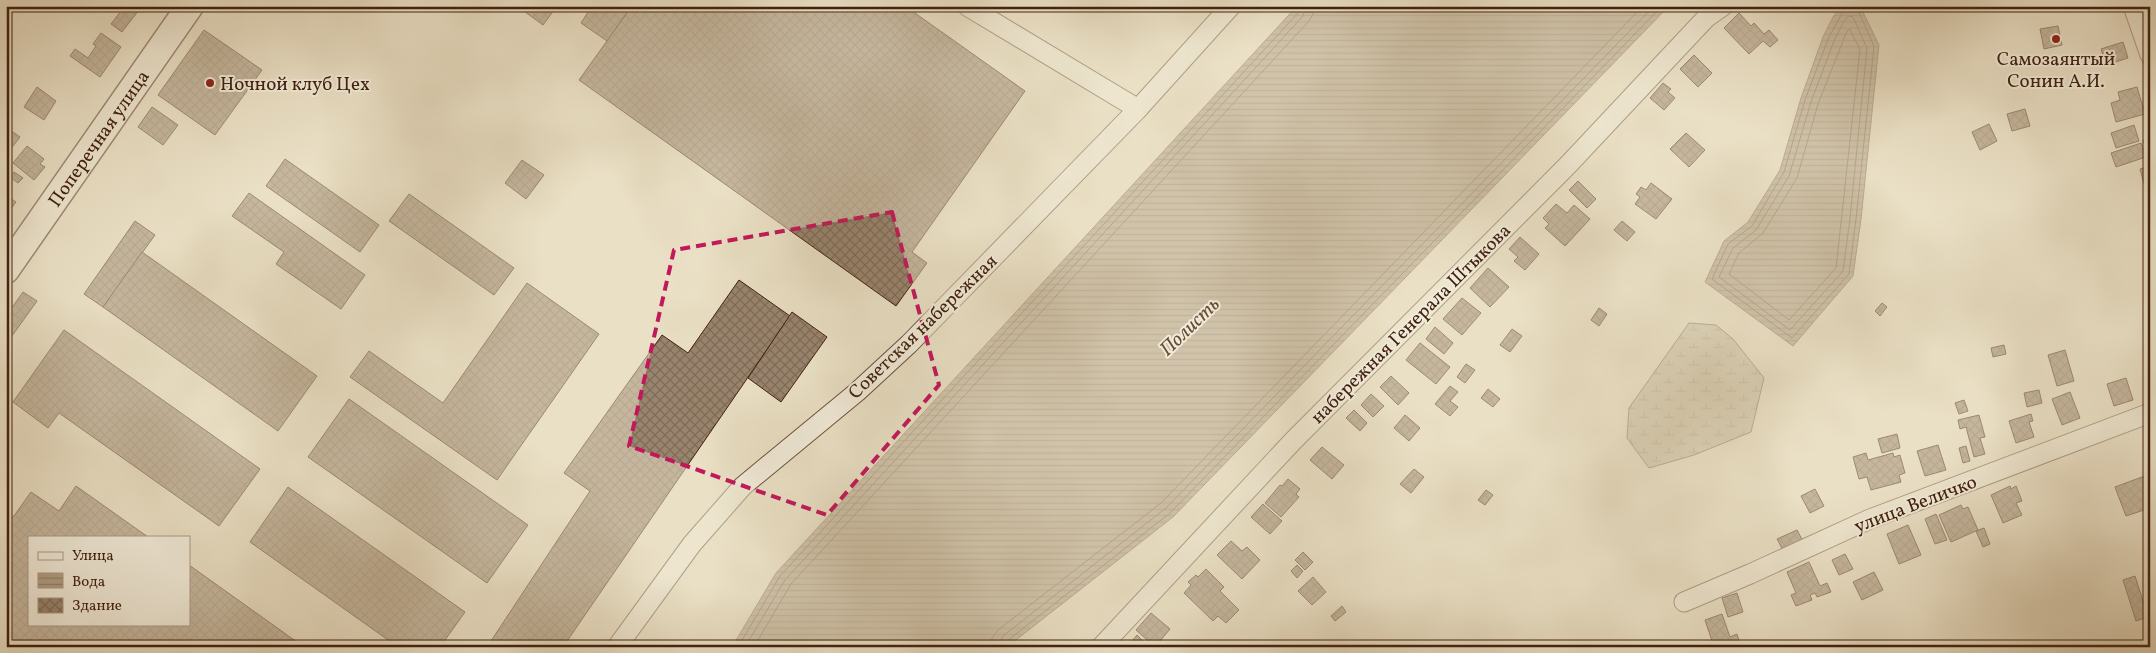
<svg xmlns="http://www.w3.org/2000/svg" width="2156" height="653" viewBox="0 0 2156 653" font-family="Vollkorn,serif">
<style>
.wetland{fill:url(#wetland-marsh);stroke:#87705a}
.water{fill:url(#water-rules);stroke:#846d57}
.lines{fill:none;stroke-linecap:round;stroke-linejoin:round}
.shore{stroke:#79604b;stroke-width:1}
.building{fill:url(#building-cross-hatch);stroke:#41210f}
.street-casing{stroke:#6b513c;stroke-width:21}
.secondary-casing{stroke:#41210f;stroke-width:29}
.street{stroke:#f1ebd9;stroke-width:19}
.secondary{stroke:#f1ebd9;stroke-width:26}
.marked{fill:none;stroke:#c2185b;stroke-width:4;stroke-dasharray:10 6;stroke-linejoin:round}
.poi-dot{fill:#8f2418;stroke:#f1ebd9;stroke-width:2}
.labels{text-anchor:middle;stroke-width:4;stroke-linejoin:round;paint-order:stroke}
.poi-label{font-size:19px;fill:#41210f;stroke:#f1ebd9}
.street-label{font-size:19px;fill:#41210f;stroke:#f1ebd9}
.water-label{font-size:20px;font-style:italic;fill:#684d39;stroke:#f1ebd9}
</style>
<defs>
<pattern id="wetland-marsh" width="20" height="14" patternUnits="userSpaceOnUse" patternTransform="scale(1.25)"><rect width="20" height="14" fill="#cdc0a6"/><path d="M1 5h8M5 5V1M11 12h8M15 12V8" fill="none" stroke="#b1a58e"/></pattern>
<pattern id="water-rules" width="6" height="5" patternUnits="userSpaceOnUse" patternTransform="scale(1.25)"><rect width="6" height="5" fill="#b19f87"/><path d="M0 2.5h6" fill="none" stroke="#92816d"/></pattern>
<pattern id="building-cross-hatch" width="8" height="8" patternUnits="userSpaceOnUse" patternTransform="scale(1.25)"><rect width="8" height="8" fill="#99846e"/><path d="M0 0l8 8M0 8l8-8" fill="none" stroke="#7e6c59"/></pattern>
</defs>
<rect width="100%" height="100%" fill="#eae0c5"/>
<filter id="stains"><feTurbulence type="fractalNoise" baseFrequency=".004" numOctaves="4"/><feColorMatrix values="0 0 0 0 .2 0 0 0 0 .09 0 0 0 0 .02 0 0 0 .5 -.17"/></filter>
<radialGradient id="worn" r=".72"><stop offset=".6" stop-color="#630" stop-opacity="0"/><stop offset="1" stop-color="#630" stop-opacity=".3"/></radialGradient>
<!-- wetland -->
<path class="wetland" d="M1689 323 1716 325 1733 339 1764 378 1751 432 1694 455 1649 468 1627 438 1629 408Z"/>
<!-- water -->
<g class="water">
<path d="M1297 6H1669L1173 517 1007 647H732L776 573Z"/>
<path d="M1842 6 1861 8 1879 45 1861 219 1853 276 1793 346 1705 282 1724 241 1748 222 1780 170 1801 98 1823 37 1833 17Z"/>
</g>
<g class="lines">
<!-- shore -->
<g class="shore">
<path d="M1846 6 1828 39 1805 100 1784 172 1752 226 1728 244 1712 279 1792 338 1849 274 1856 219 1874 46 1856 6"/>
<path d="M1849 16 1853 17 1867 48 1850 218 1843 271 1790 330 1719 277 1733 248 1756 230 1789 176 1811 102 1834 41 1843 23Z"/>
<path d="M1850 30 1860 49 1836 268 1789 320 1729 274 1739 253 1763 233 1797 178 1818 104 1847 31Z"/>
<path d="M738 647 780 576 1299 12 1300 6"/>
<path d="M745 647 785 580 1303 16 1306 6"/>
<path d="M754 647 791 584 1309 21 1313 14 1314 6"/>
<path d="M991 647 992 638 998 630 1161 503 1643 6"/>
<path d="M998 647 1003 636 1166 508 1654 6"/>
<path d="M1005 647 1007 641 1170 513 1662 6"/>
</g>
</g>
<!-- building -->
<g class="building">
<path d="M125 6H142L122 32 111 24Z"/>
<path d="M517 6H557L543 25Z"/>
<path d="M592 6H632L607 41 581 23Z"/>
<path d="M632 6H905L1025 91 912 252 927 263 896 306 579 80Z"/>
<path d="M1791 6H1804L1795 12Z"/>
<path d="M1739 13 1751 26 1754 23 1764 34 1769 30 1778 40 1770 47 1763 41 1749 54 1724 28Z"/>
<path d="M2058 26 2062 45 2044 49 2040 29Z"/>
<path d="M204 30 262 70 215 135 158 95Z"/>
<path d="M101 33 121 47 100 77 70 56 75 49 88 58 96 46 93 44Z"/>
<path d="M2123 42 2128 58 2106 65 2101 49Z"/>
<path d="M1694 55 1712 73 1698 87 1680 69Z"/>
<path d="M1663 83 1671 89 1668 92 1675 98 1664 110 1650 98Z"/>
<path d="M37 87 56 101 44 120 24 107Z"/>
<path d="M2137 87 2145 114 2116 122 2111 103 2120 100 2118 92Z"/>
<path d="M152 107 178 125 163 145 138 127Z"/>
<path d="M2025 109 2030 126 2012 131 2007 114Z"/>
<path d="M1989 124 1997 141 1980 150 1972 132Z"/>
<path d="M2134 125 2139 141 2116 148 2111 133Z"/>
<path d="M6 127 20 137 6 155Z"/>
<path d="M1686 133 1705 150 1689 167 1670 149Z"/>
<path d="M2150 138V154L2147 155 2143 140Z"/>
<path d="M2141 143 2146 157 2116 167 2111 153Z"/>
<path d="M27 146 44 159 40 164 45 167 34 180 13 163Z"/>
<path d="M285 159 379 225 360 252 266 186Z"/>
<path d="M522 160 544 175 526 199 505 183Z"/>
<path d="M2150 166V182L2144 184 2140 169Z"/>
<path d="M14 172 23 178 18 183 10 177Z"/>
<path d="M1578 181 1596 199 1587 208 1569 190Z"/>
<path d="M1651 183 1672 199 1656 219 1635 204 1640 197 1636 194 1641 187 1646 190Z"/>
<path d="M249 193 365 275 341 309 276 264 284 252 232 216Z"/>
<path d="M409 194 514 268 494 295 389 221Z"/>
<path d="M6 195 16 202 6 216Z"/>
<path d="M1556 204 1567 213 1574 205 1590 219 1565 246 1545 228 1549 224 1543 218Z"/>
<path d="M135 221 155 235 103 307 84 294Z"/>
<path d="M1622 221 1635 232 1627 241 1614 230Z"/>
<path d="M1520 237 1539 254 1525 270 1514 261 1518 257 1509 249Z"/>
<path d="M142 252 317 376 278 431 103 307Z"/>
<path d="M1488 268 1509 287 1490 307 1470 288Z"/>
<path d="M739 280 790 316 563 647H487L590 491 564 473 662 335 688 353Z"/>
<path d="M527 283 599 334 497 480 350 377 369 351 443 403Z"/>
<path d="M23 292 37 301 12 336 6 332V316Z"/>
<path d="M1462 298 1481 313 1462 335 1443 319Z"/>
<path d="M1882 303 1887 307 1880 316 1875 311Z"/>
<path d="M1599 308 1607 314 1599 326 1591 320Z"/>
<path d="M792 312 827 337 781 402 748 378Z"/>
<path d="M1435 327 1453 343 1444 354 1426 339Z"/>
<path d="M1512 329 1522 336 1510 352 1500 345Z"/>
<path d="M64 330 260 469 219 526 59 413 48 428 13 402Z"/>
<path d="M1420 343 1450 367 1436 384 1406 360Z"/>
<path d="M2004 345 2006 354 1993 357 1991 348Z"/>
<path d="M2065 350 2074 381 2057 386 2048 355Z"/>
<path d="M1466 364 1475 370 1465 383 1457 377Z"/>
<path d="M1391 376 1409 393 1398 405 1380 387Z"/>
<path d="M2126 378 2133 400 2114 406 2107 384Z"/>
<path d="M1450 386 1458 392 1450 401 1458 407 1450 416 1435 404Z"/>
<path d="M1488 389 1500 399 1493 407 1481 398Z"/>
<path d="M2039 390 2042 403 2027 407 2024 393Z"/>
<path d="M2070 392 2080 418 2062 425 2052 399Z"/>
<path d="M1371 394 1384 406 1373 417 1361 405Z"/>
<path d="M349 399 528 525 487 583 308 457Z"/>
<path d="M1964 400 1968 411 1959 414 1955 403Z"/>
<path d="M1354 410 1367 423 1360 431 1346 418Z"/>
<path d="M2031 414 2033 421 2029 422 2034 437 2016 443 2009 421Z"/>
<path d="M1405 415 1420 428 1409 441 1394 428Z"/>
<path d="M1979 415 1985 437 1980 438 1985 454 1974 457 1966 427 1960 429 1958 420Z"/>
<path d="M1897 434 1900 448 1882 453 1878 439Z"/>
<path d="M1938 445 1946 470 1925 476 1917 451Z"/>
<path d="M1966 446 1970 461 1963 463 1959 448Z"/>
<path d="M1322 447 1344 465 1332 479 1310 460Z"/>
<path d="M1866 453 1868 460 1893 453 1894 457 1900 455 1905 473 1899 475 1901 482 1871 490 1867 477 1859 479 1853 457Z"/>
<path d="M1414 469 1424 477 1411 493 1400 484Z"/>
<path d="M2150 474V508L2126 516 2115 487Z"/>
<path d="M1288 479 1300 489 1296 494 1299 497 1281 517 1265 503 1280 485 1282 486Z"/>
<path d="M76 486 148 537H29V624H189V565L304 647H6V527L31 492 59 511Z"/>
<path d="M2010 486 2011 489 2016 486 2022 501 2016 503 2022 515 2003 523 1991 495Z"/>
<path d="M288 487 465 612 440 647H398L250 542Z"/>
<path d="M1815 489 1824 506 1810 513 1801 496Z"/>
<path d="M1486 490 1493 495 1485 505 1478 500Z"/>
<path d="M1263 504 1282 521 1270 534 1251 517Z"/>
<path d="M1961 505 1963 509 1968 507 1978 530 1951 542 1939 515Z"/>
<path d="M1936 514 1947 540 1935 544 1925 519Z"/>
<path d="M1908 525 1921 555 1899 564 1887 534Z"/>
<path d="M1984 528 1990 544 1983 547 1976 531Z"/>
<path d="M1797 530 1804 543 1784 552 1777 539Z"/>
<path d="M1231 541 1242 551 1247 547 1260 560 1242 579 1217 555Z"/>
<path d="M1303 552 1313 562 1305 570 1295 560Z"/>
<path d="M1845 554 1853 569 1839 575 1832 560Z"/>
<path d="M1809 562 1820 586 1827 583 1831 592 1817 597 1815 593 1810 595 1812 600 1796 606 1791 595 1796 593 1787 572Z"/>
<path d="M1297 565 1303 571 1297 578 1291 571Z"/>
<path d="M1206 569 1224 587 1220 591 1239 610 1226 623 1218 616 1213 621 1184 593 1191 585 1188 582 1196 575 1198 577Z"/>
<path d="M1874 572 1883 590 1862 600 1853 582Z"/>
<path d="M2135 576 2148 617 2136 621 2123 580Z"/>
<path d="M1313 577 1326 592 1312 605 1298 591Z"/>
<path d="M1737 593 1743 612 1728 617 1722 598Z"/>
<path d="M1342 606 1346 612 1335 621 1331 616Z"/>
<path d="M1151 613 1170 629 1155 647 1136 630Z"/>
<path d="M1722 614 1730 637 1737 634 1741 647H1714L1705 620Z"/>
<path d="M1137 635 1146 644 1144 647H1138L1132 641Z"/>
</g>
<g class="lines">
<defs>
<g id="street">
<path d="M967 6 1138 109"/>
<path d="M2133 6 2150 55"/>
<path d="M1684 602 1750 574 1870 519 2150 413"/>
<path d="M617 647 692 544 743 486 857 392 909 344 1138 109 1231 6"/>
<path d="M1101 647 1293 441 1568 165 1706 18 1723 6"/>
</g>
<g id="secondary">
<path id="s1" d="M6 270 190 6"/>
</g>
</defs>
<!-- street casing -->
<use href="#street" class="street-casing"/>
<!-- secondary casing -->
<use href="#secondary" class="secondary-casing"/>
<!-- street -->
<use href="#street" class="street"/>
<!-- secondary -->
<use href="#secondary" class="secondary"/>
</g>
<!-- marked area -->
<path d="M0 0H2156V653H0ZM892 212 939 385 827 515 629 446 674 250Z" fill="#eae0c5" fill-opacity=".55" fill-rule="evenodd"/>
<path class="marked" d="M892 212 939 385 827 515 629 446 674 250Z"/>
<!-- markers -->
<g class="poi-dot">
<circle cx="2056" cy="39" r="5"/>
<circle cx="210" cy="83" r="5"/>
</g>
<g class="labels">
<!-- poi labels -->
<g class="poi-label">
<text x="2056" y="65">Самозаянтый<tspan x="2056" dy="22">Сонин А.И.</tspan></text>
<text x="220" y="90" text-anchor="start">Ночной клуб Цех</text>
</g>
<!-- street labels -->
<g class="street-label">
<text dy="7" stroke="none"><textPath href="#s1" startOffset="161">Поперечная улица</textPath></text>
<text transform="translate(1410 323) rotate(-45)" y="7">набережная Генерала Штыкова</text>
<text transform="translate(922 326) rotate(-44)" y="7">Советская набережная</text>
<text transform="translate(1915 503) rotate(-21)" y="7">улица Величко</text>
</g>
<!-- water labels -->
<g class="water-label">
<text transform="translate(1189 326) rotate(-44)" y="7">Полисть</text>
</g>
</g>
<!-- margin -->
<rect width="2156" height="653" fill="none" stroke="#eae0c5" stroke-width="25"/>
<rect x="8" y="8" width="2141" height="638" fill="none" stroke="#41210f" stroke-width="2.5"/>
<rect x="12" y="12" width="2131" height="628" fill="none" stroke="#41210f"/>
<!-- legend -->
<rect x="28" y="536" width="162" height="90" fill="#f1ebd9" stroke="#ab9a88"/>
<rect x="38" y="552" width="25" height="8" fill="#f1ebd9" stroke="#ab9a88"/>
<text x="72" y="560" font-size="15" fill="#41210f">Улица</text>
<rect x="38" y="573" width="25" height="15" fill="url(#water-rules)" stroke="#ab9a88"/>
<text x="72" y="586" font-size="15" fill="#41210f">Вода</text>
<rect x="38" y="598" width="25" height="15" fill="url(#building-cross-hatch)" stroke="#ab9a88"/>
<text x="72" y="610" font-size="15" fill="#41210f">Здание</text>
<rect width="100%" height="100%" filter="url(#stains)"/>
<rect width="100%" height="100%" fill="url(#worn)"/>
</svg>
